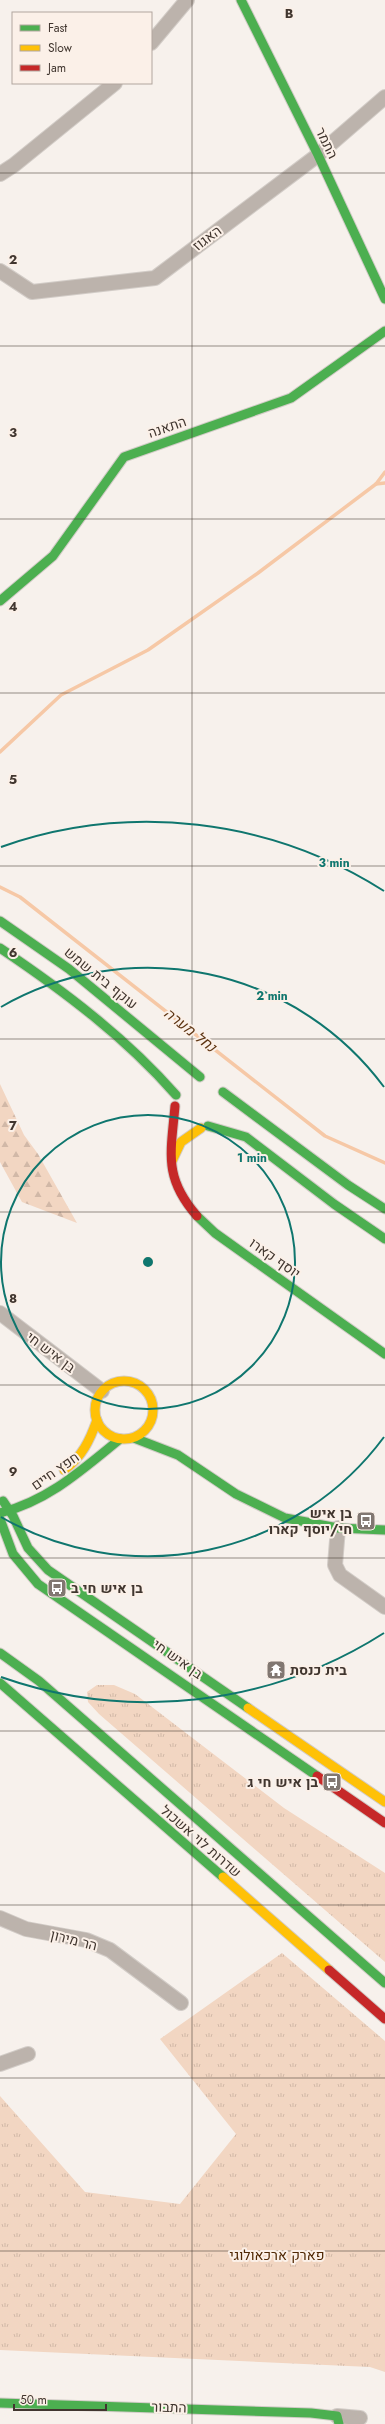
<svg xmlns="http://www.w3.org/2000/svg" width="385" height="2424" viewBox="0 0 385 2424" font-family="Jost,Heebo,sans-serif">
<style>
.grass{fill:url(#grass-tufts)}
.forest{fill:url(#forest-firs)}
.lines{fill:none;stroke-linecap:round;stroke-linejoin:round}
.stream{stroke:#f6c8a6;stroke-width:3.5}
.street-casing{stroke:#d2ccc7;stroke-width:16}
.fast-casing{stroke:#d2ccc7;stroke-width:11}
.slow-casing{stroke:#d2ccc7;stroke-width:11}
.jam-casing{stroke:#d2ccc7;stroke-width:11}
.street{stroke:#bcb3ac;stroke-width:14}
.fast{stroke:#4caf50;stroke-width:9}
.slow{stroke:#ffc107;stroke-width:9}
.jam{stroke:#c62828;stroke-width:9}
.grid{fill:none;stroke:#41362f;stroke-width:1;stroke-opacity:0.55}
.ring{fill:none;stroke:#0f766e;stroke-width:2}
.labels{text-anchor:middle;stroke-width:4;stroke-linejoin:round;paint-order:stroke}
.street-label{font-size:14px;fill:#41362f;stroke:#fbf0e8}
.poi-label{font-size:14px;font-weight:bold;fill:#41362f;stroke:#fbf0e8;text-anchor:end}
.park-label{font-size:14px;fill:#502804;stroke:#fbf0e8}
.water-label{font-size:15px;font-style:italic;fill:#5e3513;stroke:#fbf0e8}
.grid-label{font-size:13px;text-anchor:middle;font-weight:bold;fill:#41362f;stroke:#fbf0e8;stroke-width:4;stroke-linejoin:round;paint-order:stroke}
.centre{fill:#0f766e;stroke:#fbf0e8;stroke-width:2}
.ring-label{font-size:12px;text-anchor:middle;font-weight:bold;fill:#0f766e;stroke:#fbf0e8;stroke-width:4;stroke-linejoin:round;paint-order:stroke}
</style>
<defs>
<pattern id="grass-tufts" width="24" height="20" patternUnits="userSpaceOnUse"><rect width="24" height="20" fill="#f2d6c2"/><path d="M3 7l-1-3M5 7V3M7 7l1-3M15 17l-1-3M17 17v-4M19 17l1-3" fill="none" stroke="#d1b8a7"/></pattern>
<pattern id="forest-firs" width="22" height="20" patternUnits="userSpaceOnUse"><rect width="22" height="20" fill="#f2d6c2"/><path d="M5 1l3.5 6h-7zM16 11l3.5 6h-7z" fill="#d1b8a7"/></pattern>
</defs>
<rect width="100%" height="100%" fill="#f7f1ec"/>
<!-- grass -->
<g class="grass">
<path d="M97 1685H114L135 1694 284 1808 385 1873V1962L99 1714 88 1702 87 1692Z"/>
<path d="M282 1953 385 2041V2372L370 2367 0 2350V2096L85 2192 180 2204 236 2134 160 2039Z"/>
</g>
<!-- forest -->
<path class="forest" d="M0 1084 24 1135 38 1154 77 1223 22 1202 0 1162Z"/>
<g class="lines">
<!-- stream -->
<g class="stream">
<path d="M376 484 385 483"/>
<path d="M0 752 61 695 148 650 258 573 376 484 385 472"/>
<path d="M0 887 20 897 325 1136 385 1163"/>
</g>
<defs>
<g id="street">
<path d="M151 43 187 0"/>
<path d="M0 174 14 165 115 83"/>
<path d="M0 271 32 292 155 278 318 155 385 97"/>
<path d="M0 1313 102 1391"/>
<path d="M338 1528 335 1565 340 1575 385 1607"/>
<path d="M0 1918 26 1929 86 1940 110 1950 181 2003"/>
<path d="M0 2064 28 2054"/>
<path d="M337 2416 360 2418"/>
</g>
<g id="fast">
<path d="M241 0 318 155 385 299"/>
<path d="M0 601 53 556 124 457 291 398 385 331"/>
<path d="M0 921 69 969 200 1077"/>
<path d="M0 948C64 991 125 1037 176 1095"/>
<path d="M223 1092 348 1185 385 1209"/>
<path d="M208 1126 246 1137 334 1204 385 1239"/>
<path d="M197 1216 215 1233 385 1354"/>
<path d="M134 1438 178 1455 236 1494 285 1518 338 1528 385 1530"/>
<path d="M3 1501 13 1516 28 1548 48 1570 248 1708"/>
<path d="M0 1513C48 1501 82 1470 120 1439"/>
<path d="M0 1519 13 1554 38 1584 317 1776"/>
<path d="M0 1653 39 1681 385 1983"/>
<path d="M0 1683 223 1877"/>
<path d="M0 2403 311 2413 337 2416 339 2424"/>
</g>
<g id="slow">
<path d="M172 1161 181 1142 201 1128"/>
<circle cx="124" cy="1410" r="29"/>
<path d="M64 1470C82 1457 90 1440 97 1420"/>
<path d="M248 1708 385 1802"/>
<path d="M223 1877 329 1970"/>
</g>
<g id="jam">
<path d="M175 1106C171 1153 163 1177 197 1216"/>
<path d="M317 1776 385 1823"/>
<path d="M329 1970 385 2019"/>
</g>
</defs>
<!-- street casing -->
<use href="#street" class="street-casing"/>
<!-- fast casing -->
<use href="#fast" class="fast-casing"/>
<!-- slow casing -->
<use href="#slow" class="slow-casing"/>
<!-- jam casing -->
<use href="#jam" class="jam-casing"/>
<!-- street -->
<use href="#street" class="street"/>
<!-- fast -->
<use href="#fast" class="fast"/>
<!-- slow -->
<use href="#slow" class="slow"/>
<!-- jam -->
<use href="#jam" class="jam"/>
</g>
<!-- grid -->
<path class="grid" d="M192 0V2424M0 173H385M0 346H385M0 519H385M0 693H385M0 866H385M0 1039H385M0 1212H385M0 1385H385M0 1558H385M0 1731H385M0 1905H385M0 2078H385M0 2251H385"/>
<!-- distance rings -->
<g class="ring">
<circle cx="148" cy="1262" r="147"/>
<path d="M384 1437A294 294 0 0 1 1 1517M1 1007A294 294 0 0 1 384 1087"/>
<path d="M384 1633A440 440 0 0 1 1 1677M1 847A440 440 0 0 1 384 891"/>
</g>
<!-- icons -->
<defs>
<symbol id="bus-square" viewBox="-11 -11 22 22"><rect x="-9" y="-9" width="18" height="18" rx="4" fill="#817771" stroke="#fbf0e8"/><path d="M-5-6H5V4H4V6H2V4H-2V6H-4V4H-5ZM-3.5-4V0h7V-4ZM-3.5 1.2v1.5H-2V1.2ZM2 1.2v1.5H3.5V1.2Z" fill="#fff"/></symbol>
<symbol id="temple-square" viewBox="-11 -11 22 22"><rect x="-9" y="-9" width="18" height="18" rx="4" fill="#817771" stroke="#fbf0e8"/><path d="M0-6L5-2H3V0L6.5 2.5H4V6H1.5V3h-3V6H-4V2.5H-6.5L-3 0V-2H-5Z" fill="#fff"/></symbol>
</defs>
<g fill-rule="evenodd">
<use href="#bus-square" x="355" y="1510" width="22" height="22"/>
<use href="#bus-square" x="46" y="1577" width="22" height="22"/>
<use href="#temple-square" x="265" y="1659" width="22" height="22"/>
<use href="#bus-square" x="321" y="1771" width="22" height="22"/>
</g>
<g class="labels">
<!-- street labels -->
<g class="street-label">
<text transform="translate(327 143) rotate(64)" y="5">התמר</text>
<text transform="translate(207 238) rotate(-37)" y="5">האגוז</text>
<text transform="translate(167 427) rotate(-19)" y="5">התאנה</text>
<text transform="translate(101 978) rotate(39)" y="5">עוקף בית שמש</text>
<text transform="translate(275 1258) rotate(35)" y="5">יוסף קארו</text>
<text transform="translate(51 1352) rotate(37)" y="5">בן איש חי</text>
<text transform="translate(55 1471) rotate(-35)" y="5">חפץ חיים</text>
<text transform="translate(178 1659) rotate(35)" y="5">בן איש חי</text>
<text transform="translate(201 1841) rotate(41)" y="5">שדרות לוי אשכול</text>
<text transform="translate(74 1940) rotate(14)" y="5">הר מירון</text>
<text transform="translate(169 2407) rotate(2)" y="5">התבור</text>
</g>
<!-- poi labels -->
<g class="poi-label">
<text x="352" y="1518">בן איש<tspan x="352" dy="16">חי/יוסף קארו</tspan></text>
<text x="71" y="1593" text-anchor="start">בן איש חי ב</text>
<text x="290" y="1675" text-anchor="start">בית כנסת</text>
<text x="318" y="1787">בן איש חי ג</text>
</g>
<!-- park labels -->
<g class="park-label">
<text x="277" y="2260">פארק ארכאולוגי</text>
</g>
<!-- water labels -->
<g class="water-label">
<text transform="translate(190 1030) rotate(38)" y="5">נחל מערה</text>
</g>
</g>
<g class="grid-label">
<text x="289" y="18">B</text>
<text x="13" y="264">2</text>
<text x="13" y="437">3</text>
<text x="13" y="611">4</text>
<text x="13" y="784">5</text>
<text x="13" y="957">6</text>
<text x="13" y="1130">7</text>
<text x="13" y="1303">8</text>
<text x="13" y="1476">9</text>
</g>
<circle cx="148" cy="1262" r="6" class="centre"/>
<g class="ring-label">
<text x="334" y="867">3 min</text>
<text x="272" y="1000">2 min</text>
<text x="252" y="1162">1 min</text>
</g>
<!-- legend -->
<rect x="12" y="12" width="140" height="72" fill="#fbf0e8" stroke="#b1a69e"/>
<rect x="20" y="25" width="20" height="6" fill="#4caf50" stroke="#b1a69e"/>
<text x="48" y="32" font-size="12" fill="#41362f">Fast</text>
<rect x="20" y="45" width="20" height="6" fill="#ffc107" stroke="#b1a69e"/>
<text x="48" y="52" font-size="12" fill="#41362f">Slow</text>
<rect x="20" y="65" width="20" height="6" fill="#c62828" stroke="#b1a69e"/>
<text x="48" y="72" font-size="12" fill="#41362f">Jam</text>
<!-- scale -->
<path d="M14 2404v6h92v-6" fill="none" stroke="#41362f" stroke-width="2"/>
<text x="20" y="2404" font-size="12" fill="#41362f" stroke="#fbf0e8" stroke-width="3" paint-order="stroke">50 m</text>
</svg>
